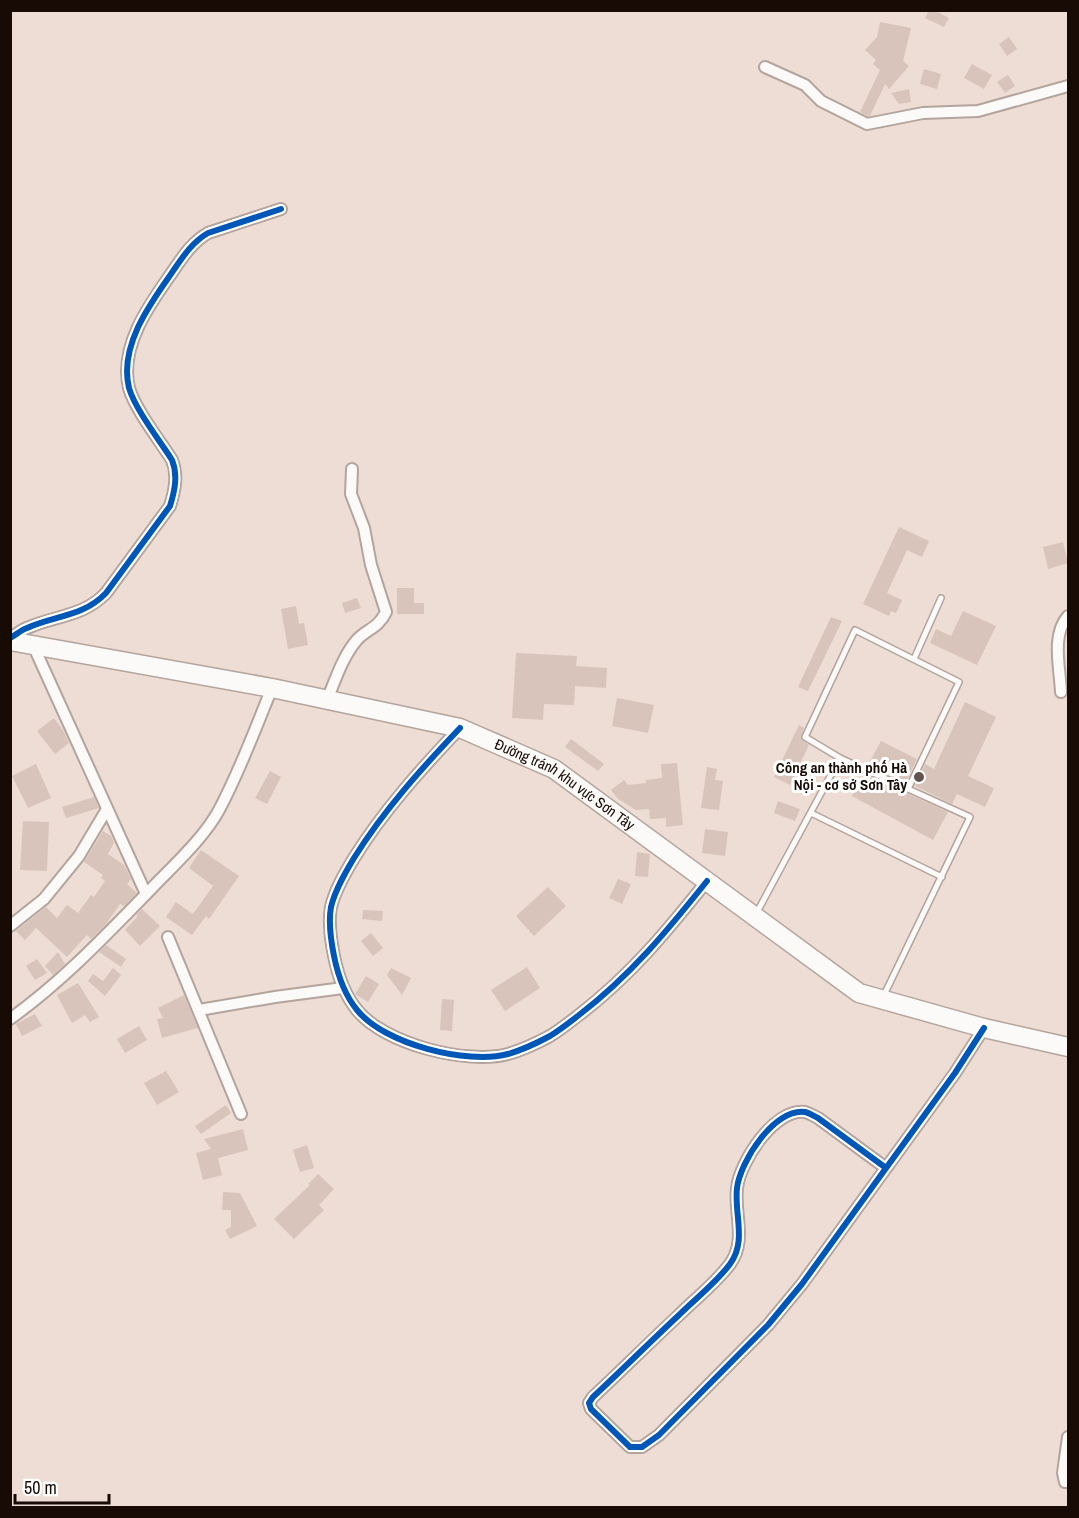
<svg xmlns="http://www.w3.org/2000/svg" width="1079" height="1518" viewBox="0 0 1079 1518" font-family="'Archivo Narrow',sans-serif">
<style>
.building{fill:#d8c4bb}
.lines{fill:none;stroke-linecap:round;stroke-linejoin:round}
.lane-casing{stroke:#b3a49d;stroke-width:8}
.street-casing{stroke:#b3a49d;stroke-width:14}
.highway-casing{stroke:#b3a49d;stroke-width:21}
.lane{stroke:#fcfaf9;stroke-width:5}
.street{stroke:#fcfaf9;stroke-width:10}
.highway{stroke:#fcfaf9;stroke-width:18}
.cycleway-casing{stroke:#fff;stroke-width:10}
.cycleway{stroke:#0057b8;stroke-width:6}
.poi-dot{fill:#63544e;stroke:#fff;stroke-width:2}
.labels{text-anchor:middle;stroke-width:6;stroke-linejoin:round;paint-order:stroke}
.poi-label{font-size:15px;font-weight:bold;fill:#180b06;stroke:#fff;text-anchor:end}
.street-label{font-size:15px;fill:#180b06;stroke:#fff}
</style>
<rect width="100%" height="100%" fill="#eeddd4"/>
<!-- building -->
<g class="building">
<path d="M929 10H934L949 18 944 27 925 18Z"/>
<path d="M880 22 911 28 903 61 909 66 889 89 885 84 870 116H868L860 112 880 70 873 64 876 60 865 50 877 37Z"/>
<path d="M1009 37 1017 49 1007 56 999 44Z"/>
<path d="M972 64 992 75 984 89 964 78Z"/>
<path d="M924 69 941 74 937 89 920 84Z"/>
<path d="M1008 75 1015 86 1005 93 997 82Z"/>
<path d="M909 89 911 102 899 104 891 93Z"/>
<path d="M899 527 929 541 922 557 907 550 887 593 902 600 896 613 891 611 889 616 863 604Z"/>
<path d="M1063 542 1068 563 1048 569 1043 547Z"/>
<path d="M397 588H414V603H424V614H397Z"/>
<path d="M357 598 361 608 345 613 342 603Z"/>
<path d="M296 606 299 624 304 623 308 645 288 649 281 609Z"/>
<path d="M963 611 996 626 977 665 930 643 936 629 951 636Z"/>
<path d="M831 617 842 621 808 691 798 687Z"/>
<path d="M516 653 577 656 576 666 607 668 606 688 575 686 574 705 544 704 543 720 512 718Z"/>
<path d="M617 698 654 705 648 733 612 726Z"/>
<path d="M965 702 996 717 968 776 994 788 985 807 957 794 952 804 915 786 925 764 934 769Z"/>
<path d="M54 718 63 730 69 743 55 754 37 731Z"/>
<path d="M799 725 804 728 801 739 809 745 790 785 774 777Z"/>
<path d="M571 739 604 764 598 771 565 747Z"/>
<path d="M881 741 917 759 906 782 868 765Z"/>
<path d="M677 763 683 825 666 827V818L650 819 649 809 636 810 618 799 611 790 624 780 628 785 646 783V780L662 778 661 764Z"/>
<path d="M36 764 51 798 28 808 12 776Z"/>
<path d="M707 767 717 769 715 780 723 781 719 810 701 808Z"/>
<path d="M270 771 281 777 267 804 255 798Z"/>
<path d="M864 774 948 812 933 840 852 796Z"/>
<path d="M94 797 99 808 66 818 62 807Z"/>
<path d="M778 801 800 809 795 821 774 813Z"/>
<path d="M23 821 49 822 47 871 20 870Z"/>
<path d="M705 829 728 832 725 856 702 853Z"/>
<path d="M103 831 111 836 114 843 108 854 124 865 131 879 127 884 137 893 124 906 120 904 106 924 91 939 87 935 67 957 36 928 25 940 16 931 46 907 57 918 67 905 78 913 91 895 94 897 105 881 101 878 103 875 84 862Z"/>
<path d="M201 850 239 876 209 919 206 916 192 935 166 917 176 902 193 914 213 886 189 868Z"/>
<path d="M637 852 650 854 648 877 635 876Z"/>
<path d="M618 879 631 884 622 904 609 898Z"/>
<path d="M548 887 566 906 534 936 516 916Z"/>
<path d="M142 909 160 926 140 946 125 930 138 916 136 915Z"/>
<path d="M363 910 383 911 382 921 362 919Z"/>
<path d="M371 933 383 948 373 956 361 941Z"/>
<path d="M106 945 126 959 121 967 99 952Z"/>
<path d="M58 952 65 964 53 975 45 966Z"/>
<path d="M37 959 47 973 35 980 26 966Z"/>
<path d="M527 967 540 988 505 1011 491 990Z"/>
<path d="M113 968 121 975 105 996 88 981 93 974 103 981Z"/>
<path d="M391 968 411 978 402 995 387 975Z"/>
<path d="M366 976 379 984 368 1002 355 994Z"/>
<path d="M78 983 99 1017 90 1022 85 1015 72 1023 57 995Z"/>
<path d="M184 995 198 1028 162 1038 157 1019 163 1018 158 1008Z"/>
<path d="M442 999 454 1000 452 1031 440 1030Z"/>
<path d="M35 1014 42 1026 22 1036 16 1024Z"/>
<path d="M139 1026 147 1040 125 1053 117 1039Z"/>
<path d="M166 1071 179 1092 157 1105 144 1083Z"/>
<path d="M226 1105 231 1113 201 1134 195 1126Z"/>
<path d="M243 1129 248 1150 218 1158 222 1175 203 1180 196 1153 211 1149 204 1139Z"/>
<path d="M307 1145 314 1168 300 1172 293 1150Z"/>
<path d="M318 1174 334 1189 319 1205 324 1210 294 1239 274 1219 310 1185 308 1184Z"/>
<path d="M223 1192 240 1193 257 1226 230 1239 225 1230 231 1227V1210H222Z"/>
</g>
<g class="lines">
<defs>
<g id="lane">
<path d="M914 659 941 598"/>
<path d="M811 813 942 877"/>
<path d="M756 914 840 758"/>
<path d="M884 995 970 817 840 758 805 737 855 630 959 682 908 789"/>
</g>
<g id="street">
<path d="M765 67 805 85 821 101 867 124 923 113 978 111 1068 86"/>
<path d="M10 638C16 635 21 630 27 628 56 615 83 617 106 593L170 506C175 490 178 475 172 460 160 441 135 409 129 388 119 347 149 305 171 274 182 258 191 243 208 233L281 209"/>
<path d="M33 645 146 894"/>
<path d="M1061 692C1060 668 1051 635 1068 616"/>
<path d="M327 700C335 681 342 658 356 641 366 629 378 629 386 612L371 565 364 528 351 494 352 469"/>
<path d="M460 728C421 769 384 810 354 858 345 873 335 890 331 907 328 923 331 941 334 956 338 976 344 994 357 1010 384 1044 467 1065 508 1054 522 1050 537 1043 550 1036 560 1030 570 1022 579 1015 631 975 667 931 707 881"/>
<path d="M10 926 44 899 79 856 107 809"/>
<path d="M168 937 241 1114"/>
<path d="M199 1010 275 997 343 988"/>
<path d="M10 1019C63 981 106 935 151 889 173 866 204 838 219 810 240 771 255 729 272 688"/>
<path d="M886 1168 818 1118C814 1116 809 1113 805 1112 774 1108 740 1162 737 1188 734 1214 747 1241 730 1264 716 1283 696 1298 679 1315 650 1342 622 1370 593 1397L589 1403 591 1409 630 1447H642L659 1435 768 1325 802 1284 955 1073 984 1028"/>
<path d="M1068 1437 1063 1473 1065 1482H1068"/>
</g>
<g id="highway">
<path id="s1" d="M10 641 272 688 460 728 554 769 859 993 984 1028 1068 1047"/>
</g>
</defs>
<!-- lane casing -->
<use href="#lane" class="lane-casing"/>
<!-- street casing -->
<use href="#street" class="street-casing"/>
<!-- highway casing -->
<use href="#highway" class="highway-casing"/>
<!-- lane -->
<use href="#lane" class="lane"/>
<!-- street -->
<use href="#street" class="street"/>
<!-- highway -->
<use href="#highway" class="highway"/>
<defs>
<g id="cycleway">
<path d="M10 638C16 635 21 630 27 628 56 615 83 617 106 593L170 506C175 490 178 475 172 460 160 441 135 409 129 388 119 347 149 305 171 274 182 258 191 243 208 233L281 209"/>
<path d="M460 728C421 769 384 810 354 858 345 873 335 890 331 907 328 923 331 941 334 956 338 976 344 994 357 1010 384 1044 467 1065 508 1054 522 1050 537 1043 550 1036 560 1030 570 1022 579 1015 631 975 667 931 707 881"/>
<path d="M886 1168 818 1118C814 1116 809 1113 805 1112 774 1108 740 1162 737 1188 734 1214 747 1241 730 1264 716 1283 696 1298 679 1315 650 1342 622 1370 593 1397L589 1403 591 1409 630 1447H642L659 1435 768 1325 802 1284 955 1073 984 1028"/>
</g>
</defs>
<!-- cycleway casing -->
<use href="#cycleway" class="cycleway-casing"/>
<!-- cycleway -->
<use href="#cycleway" class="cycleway"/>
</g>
<!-- markers -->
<circle class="poi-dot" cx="919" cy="777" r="6"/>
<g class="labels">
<!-- poi labels -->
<g class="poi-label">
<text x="907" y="773">Công an thành phố Hà<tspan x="907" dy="17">Nội - cơ sở Sơn Tây</tspan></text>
</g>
<!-- street labels -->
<g class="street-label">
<text dy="5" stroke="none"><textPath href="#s1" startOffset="578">Đường tránh khu vực Sơn Tây</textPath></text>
</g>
</g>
<!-- border -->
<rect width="1079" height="1518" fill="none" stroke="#180b06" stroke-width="24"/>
<!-- scale -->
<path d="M15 1494v9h94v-9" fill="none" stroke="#180b06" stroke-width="3"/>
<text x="24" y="1494" font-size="18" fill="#180b06" stroke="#ffffff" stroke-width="4.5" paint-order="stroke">50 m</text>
</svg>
